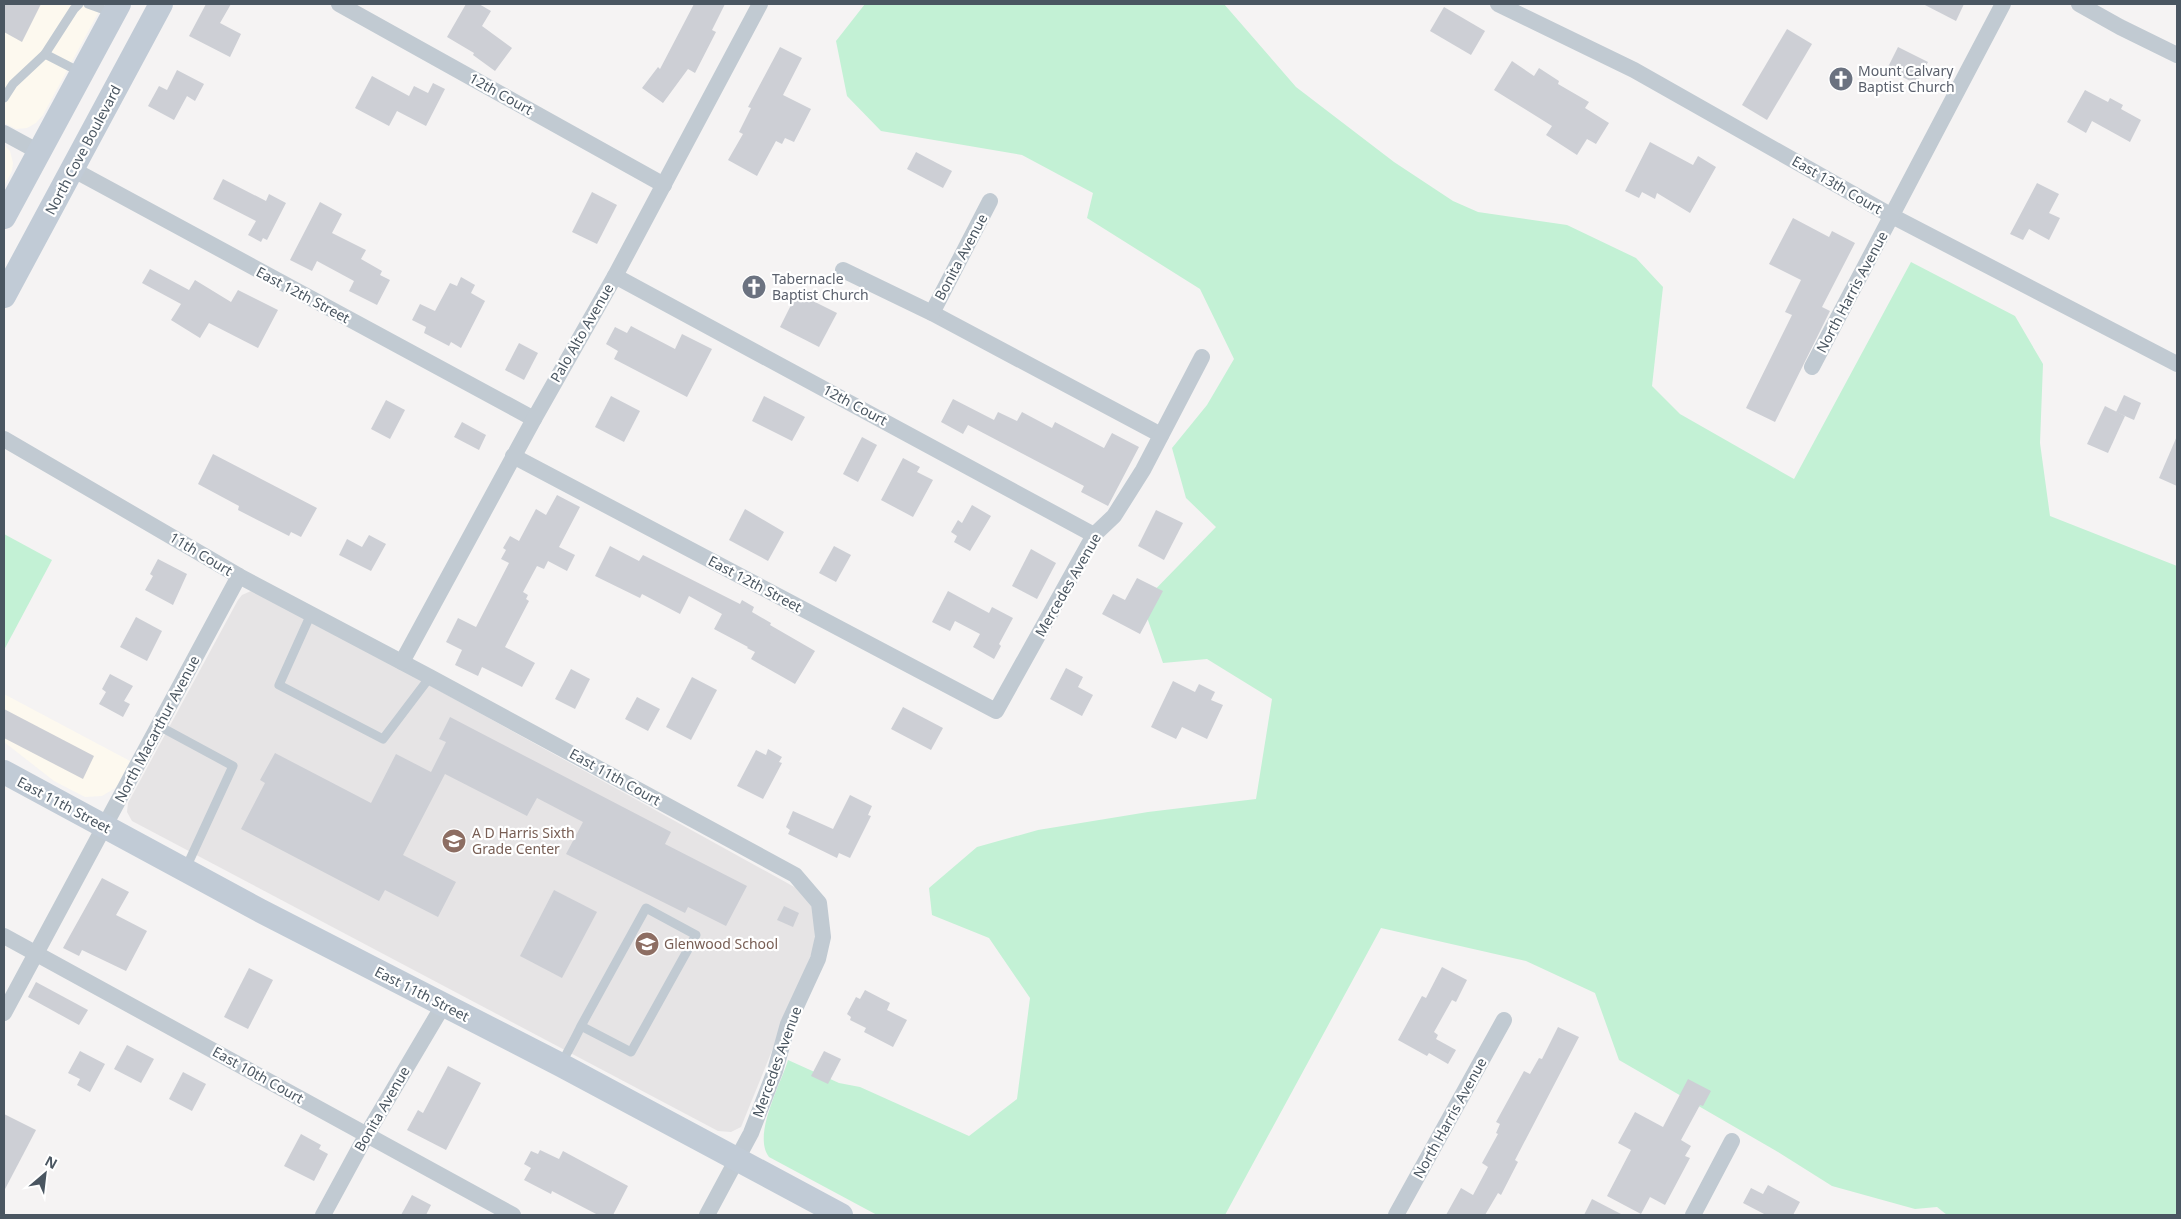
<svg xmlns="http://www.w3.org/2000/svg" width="2181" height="1219" viewBox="0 0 2181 1219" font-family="'Noto Sans',sans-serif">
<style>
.commercial{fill:#fdf9ef}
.education{fill:#e6e4e5}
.green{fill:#c3f1d5}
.building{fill:#cdcfd5}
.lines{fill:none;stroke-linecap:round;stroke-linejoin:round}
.service{stroke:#c1cad2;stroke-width:9}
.minor{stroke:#c1cad2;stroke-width:16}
.secondary{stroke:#c1cbd6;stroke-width:24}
.labels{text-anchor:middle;stroke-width:4.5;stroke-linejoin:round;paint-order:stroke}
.worship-label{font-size:14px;fill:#5b616d;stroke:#fff;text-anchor:start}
.street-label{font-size:14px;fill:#4a5661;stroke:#fff}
.education-label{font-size:14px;fill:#785e54;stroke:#fff;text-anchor:start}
</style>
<rect width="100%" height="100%" fill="#f5f3f3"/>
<!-- commercial -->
<g class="commercial">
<path d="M4 4H103L43 115 36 123 27 128 16 129 4 123Z"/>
<path d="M4 145 10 151 13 163 12 171 4 186Z"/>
<path d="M4 694 130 761 117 787 102 796 85 797 54 781 4 742Z"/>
</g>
<!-- education -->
<path class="education" d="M251 591 268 596 798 889 814 908 815 945 741 1127 731 1132 718 1131 132 821 127 812 128 803 238 600 242 595Z"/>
<!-- green -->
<g class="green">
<path d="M865 4H1224L1296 87 1394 162 1453 201 1478 212 1567 225 1636 258 1663 287 1652 386 1680 414 1794 479 1911 262 2015 316 2043 364 2040 443 2050 516 2177 566V1215H1947L1937 1207 1915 1209 1832 1186 1778 1152 1619 1060 1595 993 1526 961 1381 928 1225 1215H877L769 1157C752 1135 781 1084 788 1060L839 1083 860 1087 969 1136 1017 1099 1030 998 989 938 932 915 929 888 977 847 1038 830 1148 812 1256 799 1272 699 1207 659 1163 663 1142 603 1216 527 1186 498 1172 448 1207 405 1234 359 1200 289 1087 218 1093 193 1022 155 881 131 847 96 836 41Z"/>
<path d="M4 534 52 560 4 650Z"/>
</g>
<!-- building -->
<g class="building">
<path d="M4 4H41L22 42 4 32Z"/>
<path d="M206 4H231L220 23 241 34 230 57 189 36Z"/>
<path d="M466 4H479L491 11 482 26 512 48 495 71 473 55 474 53 447 37Z"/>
<path d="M694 4H725L712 30 716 32 695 73 688 69 663 103 642 88 658 67 660 69Z"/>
<path d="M1923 4H1964L1956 21Z"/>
<path d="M1444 7 1485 31 1471 55 1430 31Z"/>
<path d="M1787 29 1812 44 1767 120 1742 105Z"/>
<path d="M780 47 802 58 783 95 811 109 794 142 785 138 782 144 776 141 757 176 728 160 743 134 739 132 751 108 748 107Z"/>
<path d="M1898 47 1928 62 1916 84 1887 69Z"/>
<path d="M1512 61 1534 76 1539 68 1559 81 1558 84 1589 102 1585 108 1609 123 1596 144 1587 139 1577 155 1546 135 1552 126 1494 90Z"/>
<path d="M177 70 204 84 195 101 187 96 174 120 148 106 159 86 167 90Z"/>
<path d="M372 76 409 96 414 86 428 93 433 83 445 89 426 126 397 111 389 126 355 108Z"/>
<path d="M2085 90 2108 102 2110 98 2123 105 2121 109 2141 120 2130 142 2092 121 2086 133 2067 122Z"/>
<path d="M1650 142 1693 165 1698 156 1716 167 1690 213 1657 193 1655 199 1642 192 1639 198 1625 191Z"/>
<path d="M916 152 952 171 943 188 907 169Z"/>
<path d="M223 179 266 201 269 194 286 203 267 240 263 238 261 242 248 235 256 221 213 199Z"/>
<path d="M2037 183 2059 194 2049 213 2060 218 2049 240 2029 229 2023 240 2010 234Z"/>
<path d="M592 192 617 205 597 244 572 232Z"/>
<path d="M320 202 342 214 332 233 366 250 361 259 382 271 380 275 390 280 377 305 349 291 354 281 317 261 312 271 290 260Z"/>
<path d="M1793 218 1829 237 1832 231 1855 243 1822 307 1830 311 1775 422 1746 408 1792 315 1785 312 1801 280 1769 264Z"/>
<path d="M150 269 189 290 195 280 231 302 238 290 278 310 258 348 209 323 200 338 171 320 181 304 142 283Z"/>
<path d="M461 277 475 285 471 293 485 301 461 348 451 342 449 346 424 333 426 327 412 320 420 304 435 311 450 283 457 286Z"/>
<path d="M797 293 837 313 819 347 780 327Z"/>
<path d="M631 326 675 349 682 334 712 349 687 397 614 359 618 351 606 344 615 327 627 333Z"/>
<path d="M519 343 538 353 524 380 505 370Z"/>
<path d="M2124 395 2141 403 2134 420 2116 412Z"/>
<path d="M611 396 640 411 624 442 595 427Z"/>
<path d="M764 396 805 417 792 441 752 421Z"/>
<path d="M953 399 994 420 998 412 1017 421 1022 412 1052 428 1055 422 1104 448 1112 433 1139 447 1108 506 1081 492 1084 486 968 425 963 434 941 422Z"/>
<path d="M386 400 405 410 390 439 371 429Z"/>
<path d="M2105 406 2125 416 2108 453 2087 444Z"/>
<path d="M462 422 486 435 479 450 454 437Z"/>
<path d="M2177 436V486L2159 478Z"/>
<path d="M862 437 877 445 858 482 843 474Z"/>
<path d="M213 454 317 508 301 537 291 532 289 536 238 510 239 506 198 484Z"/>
<path d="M903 458 920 467 917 472 933 480 913 517 881 500Z"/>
<path d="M557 495 580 507 559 547 575 555 567 571 548 561 544 569 537 566 523 592 528 595 526 599 529 601 505 647 535 663 522 687 482 667 478 676 455 665 462 650 446 642 458 618 476 627 509 563 501 559 506 550 503 548 510 536 519 541 536 509 546 515Z"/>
<path d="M972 505 991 516 970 551 954 542 957 536 951 532 958 520 962 523Z"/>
<path d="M745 509 784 532 768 561 729 540Z"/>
<path d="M1156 510 1183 523 1164 560 1138 546Z"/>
<path d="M369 535 386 544 371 571 339 555 347 539 362 547Z"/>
<path d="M610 546 639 561 643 555 647 557 740 604 742 600 754 607 752 612 771 623 770 625 815 651 795 684 751 659 755 652 747 648 748 647 714 629 722 614 689 596 680 614 642 594 640 598 595 576Z"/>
<path d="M834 546 851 555 836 582 819 573Z"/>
<path d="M1031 549 1056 563 1037 599 1012 586Z"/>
<path d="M158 559 187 574 173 605 145 590 153 576 150 574Z"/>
<path d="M1137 578 1163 591 1140 634 1102 614 1113 594 1125 600Z"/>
<path d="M948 591 989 613 992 607 1013 618 999 644 1001 646 994 659 973 647 980 634 955 621 950 631 932 622Z"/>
<path d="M136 617 162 631 147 661 120 647Z"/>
<path d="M1066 668 1083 677 1078 687 1093 695 1082 716 1050 699Z"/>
<path d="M571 669 590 679 575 709 555 699Z"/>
<path d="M110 674 133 686 124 701 130 704 123 717 99 704 106 692 102 689Z"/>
<path d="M692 677 717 690 691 740 666 727Z"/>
<path d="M1173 681 1195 692 1199 684 1215 692 1211 700 1223 705 1207 739 1182 727 1176 739 1151 727Z"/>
<path d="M637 697 660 709 648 731 625 719Z"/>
<path d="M903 707 943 728 931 750 891 729Z"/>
<path d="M4 709 94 756 83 779 4 738Z"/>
<path d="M450 717 671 832 665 844 747 886 726 926 688 907 685 913 566 854 583 822 537 798 527 816 445 774 403 855 456 882 438 917 385 890 379 901 241 829 265 783 260 780 275 753 371 803 396 754 431 772 446 742 439 739Z"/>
<path d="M768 749 782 757 779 762 782 763 763 799 737 786 756 750 766 755Z"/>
<path d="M850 795 872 806 868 815 871 816 850 858 839 853 837 858 788 834 790 830 786 827 793 811 833 829Z"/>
<path d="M102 878 129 892 116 915 147 931 126 971 82 950 79 956 63 948Z"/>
<path d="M554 890 597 912 562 978 520 956Z"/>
<path d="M784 906 799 913 793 927 777 920Z"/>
<path d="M1442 967 1467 980 1456 1002 1452 1000 1434 1032 1438 1035 1436 1039 1456 1050 1448 1064 1429 1053 1427 1056 1398 1040 1422 996 1426 998Z"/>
<path d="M249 968 273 980 248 1029 224 1017Z"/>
<path d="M36 982 88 1010 79 1025 28 997Z"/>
<path d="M865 990 890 1003 887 1010 907 1020 893 1047 864 1032 866 1028 850 1020 851 1017 847 1014 856 997 860 999Z"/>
<path d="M1558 1027 1579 1037 1515 1160 1518 1162 1501 1195 1498 1193 1485 1215H1446L1461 1188 1473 1195 1488 1167 1482 1163 1498 1134 1496 1133 1500 1124 1496 1122 1524 1071 1530 1074 1539 1058 1542 1059Z"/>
<path d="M127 1045 154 1059 141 1083 114 1069Z"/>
<path d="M80 1051 105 1064 90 1092 77 1085 80 1079 68 1073Z"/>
<path d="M824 1051 841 1059 828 1084 811 1076Z"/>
<path d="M448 1066 481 1083 446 1150 407 1130 418 1110 423 1113Z"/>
<path d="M183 1072 206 1084 192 1111 169 1099Z"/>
<path d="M1688 1079 1711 1091 1703 1106 1700 1105 1681 1140 1691 1146 1685 1156 1690 1158 1665 1205 1650 1197 1641 1214 1607 1196 1631 1150 1618 1143 1635 1112 1663 1127Z"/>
<path d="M4 1114 36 1130 4 1191Z"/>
<path d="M301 1134 321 1145 319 1149 328 1154 314 1181 284 1166Z"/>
<path d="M540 1150 559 1159 563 1151 628 1186 613 1215H598L552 1191 551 1194 524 1180 531 1168 524 1164 531 1151 538 1154Z"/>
<path d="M1768 1185 1800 1202 1793 1215H1766L1743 1203 1751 1188 1763 1194Z"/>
<path d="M412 1195 431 1205 426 1215H401Z"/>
<path d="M1592 1199 1623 1215H1584Z"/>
</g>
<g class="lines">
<!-- service -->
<g class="service">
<path d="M88 4 113 13"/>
<path d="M45 54 80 72"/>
<path d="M4 98 13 84 45 54 74 9 79 4"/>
<path d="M311 614 279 685 383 739 430 677"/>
<path d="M159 726 233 766 185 870"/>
<path d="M561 1064C568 1051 575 1039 581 1026L646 908 696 935 631 1052 581 1026"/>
</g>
<!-- minor -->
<g class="minor">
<path d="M339 4 664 185"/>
<path d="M1498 4 1634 70 1892 216 2177 364"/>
<path d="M2079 4 2120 27 2177 55"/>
<path d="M4 133 39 152"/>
<path d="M72 169 534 419"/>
<path d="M843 270 932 313 1161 435"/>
<path d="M615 276 1094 535"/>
<path d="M932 313 990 201"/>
<path d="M1812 367 2003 4"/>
<path d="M4 439 239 576 430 677 795 875 819 903 823 937 818 959 788 1024 775 1071 751 1133 707 1215"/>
<path d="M513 456 996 711 1094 535 1114 516 1143 470 1202 357"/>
<path d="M402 662 534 419 615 276 760 4"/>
<path d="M4 936 513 1215"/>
<path d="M4 1013 239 576"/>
<path d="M323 1215 367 1134 444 1004"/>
<path d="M1396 1215 1504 1020"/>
<path d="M1693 1215 1732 1141"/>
</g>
<!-- secondary -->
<g class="secondary">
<path d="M4 217 119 4"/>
<path d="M4 296 161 4"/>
<path d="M4 772 259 910 561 1065 841 1215"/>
</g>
</g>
<!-- icons -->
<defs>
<symbol id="church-disc" viewBox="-11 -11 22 22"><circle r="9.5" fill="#6b7280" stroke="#fff"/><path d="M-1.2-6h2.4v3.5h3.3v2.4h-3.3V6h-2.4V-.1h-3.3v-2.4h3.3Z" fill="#fff"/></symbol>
<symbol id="school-disc" viewBox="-11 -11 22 22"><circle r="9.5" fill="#8d6e63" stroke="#fff"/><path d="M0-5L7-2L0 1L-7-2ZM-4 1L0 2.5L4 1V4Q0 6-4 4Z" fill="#fff"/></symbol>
</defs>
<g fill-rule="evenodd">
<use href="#church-disc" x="1827" y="65" width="28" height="28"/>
<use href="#church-disc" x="740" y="273" width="28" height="28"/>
<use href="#school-disc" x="440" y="827" width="28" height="28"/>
<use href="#school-disc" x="633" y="930" width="28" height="28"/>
</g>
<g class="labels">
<!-- worship labels -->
<g class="worship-label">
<text x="1858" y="76">Mount Calvary<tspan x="1858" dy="16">Baptist Church</tspan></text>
<text x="772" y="284">Tabernacle<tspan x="772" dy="16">Baptist Church</tspan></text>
</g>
<!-- street labels -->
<g class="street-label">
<text transform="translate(501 94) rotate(29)" y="5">12th Court</text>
<text transform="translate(83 150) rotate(-62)" y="5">North Cove Boulevard</text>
<text transform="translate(1837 185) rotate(30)" y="5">East 13th Court</text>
<text transform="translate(961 257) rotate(-62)" y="5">Bonita Avenue</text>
<text transform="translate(1852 292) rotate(-62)" y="5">North Harris Avenue</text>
<text transform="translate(303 295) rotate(28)" y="5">East 12th Street</text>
<text transform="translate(582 333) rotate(-60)" y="5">Palo Alto Avenue</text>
<text transform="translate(855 405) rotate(28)" y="5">12th Court</text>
<text transform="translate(201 554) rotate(31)" y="5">11th Court</text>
<text transform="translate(755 584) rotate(28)" y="5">East 12th Street</text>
<text transform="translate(1068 585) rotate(-60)" y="5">Mercedes Avenue</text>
<text transform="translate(157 729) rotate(-62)" y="5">North Macarthur Avenue</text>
<text transform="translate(615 777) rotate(29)" y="5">East 11th Court</text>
<text transform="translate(64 805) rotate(28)" y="5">East 11th Street</text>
<text transform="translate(422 994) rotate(27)" y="5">East 11th Street</text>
<text transform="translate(777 1062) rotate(-70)" y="5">Mercedes Avenue</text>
<text transform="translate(258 1075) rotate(29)" y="5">East 10th Court</text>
<text transform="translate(382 1109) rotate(-60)" y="5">Bonita Avenue</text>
<text transform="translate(1450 1118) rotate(-61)" y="5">North Harris Avenue</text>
</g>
<!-- education labels -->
<g class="education-label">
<text x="472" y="838">A D Harris Sixth<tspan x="472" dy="16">Grade Center</tspan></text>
<text x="664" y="949">Glenwood School</text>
</g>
</g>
<!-- border -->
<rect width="2181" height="1219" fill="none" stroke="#4a5661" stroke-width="10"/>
<!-- north arrow -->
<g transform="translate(45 1174) rotate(28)" stroke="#ffffff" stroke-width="4" paint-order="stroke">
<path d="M0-4L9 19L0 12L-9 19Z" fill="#4a5661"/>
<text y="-8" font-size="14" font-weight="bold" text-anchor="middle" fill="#4a5661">N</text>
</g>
</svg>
